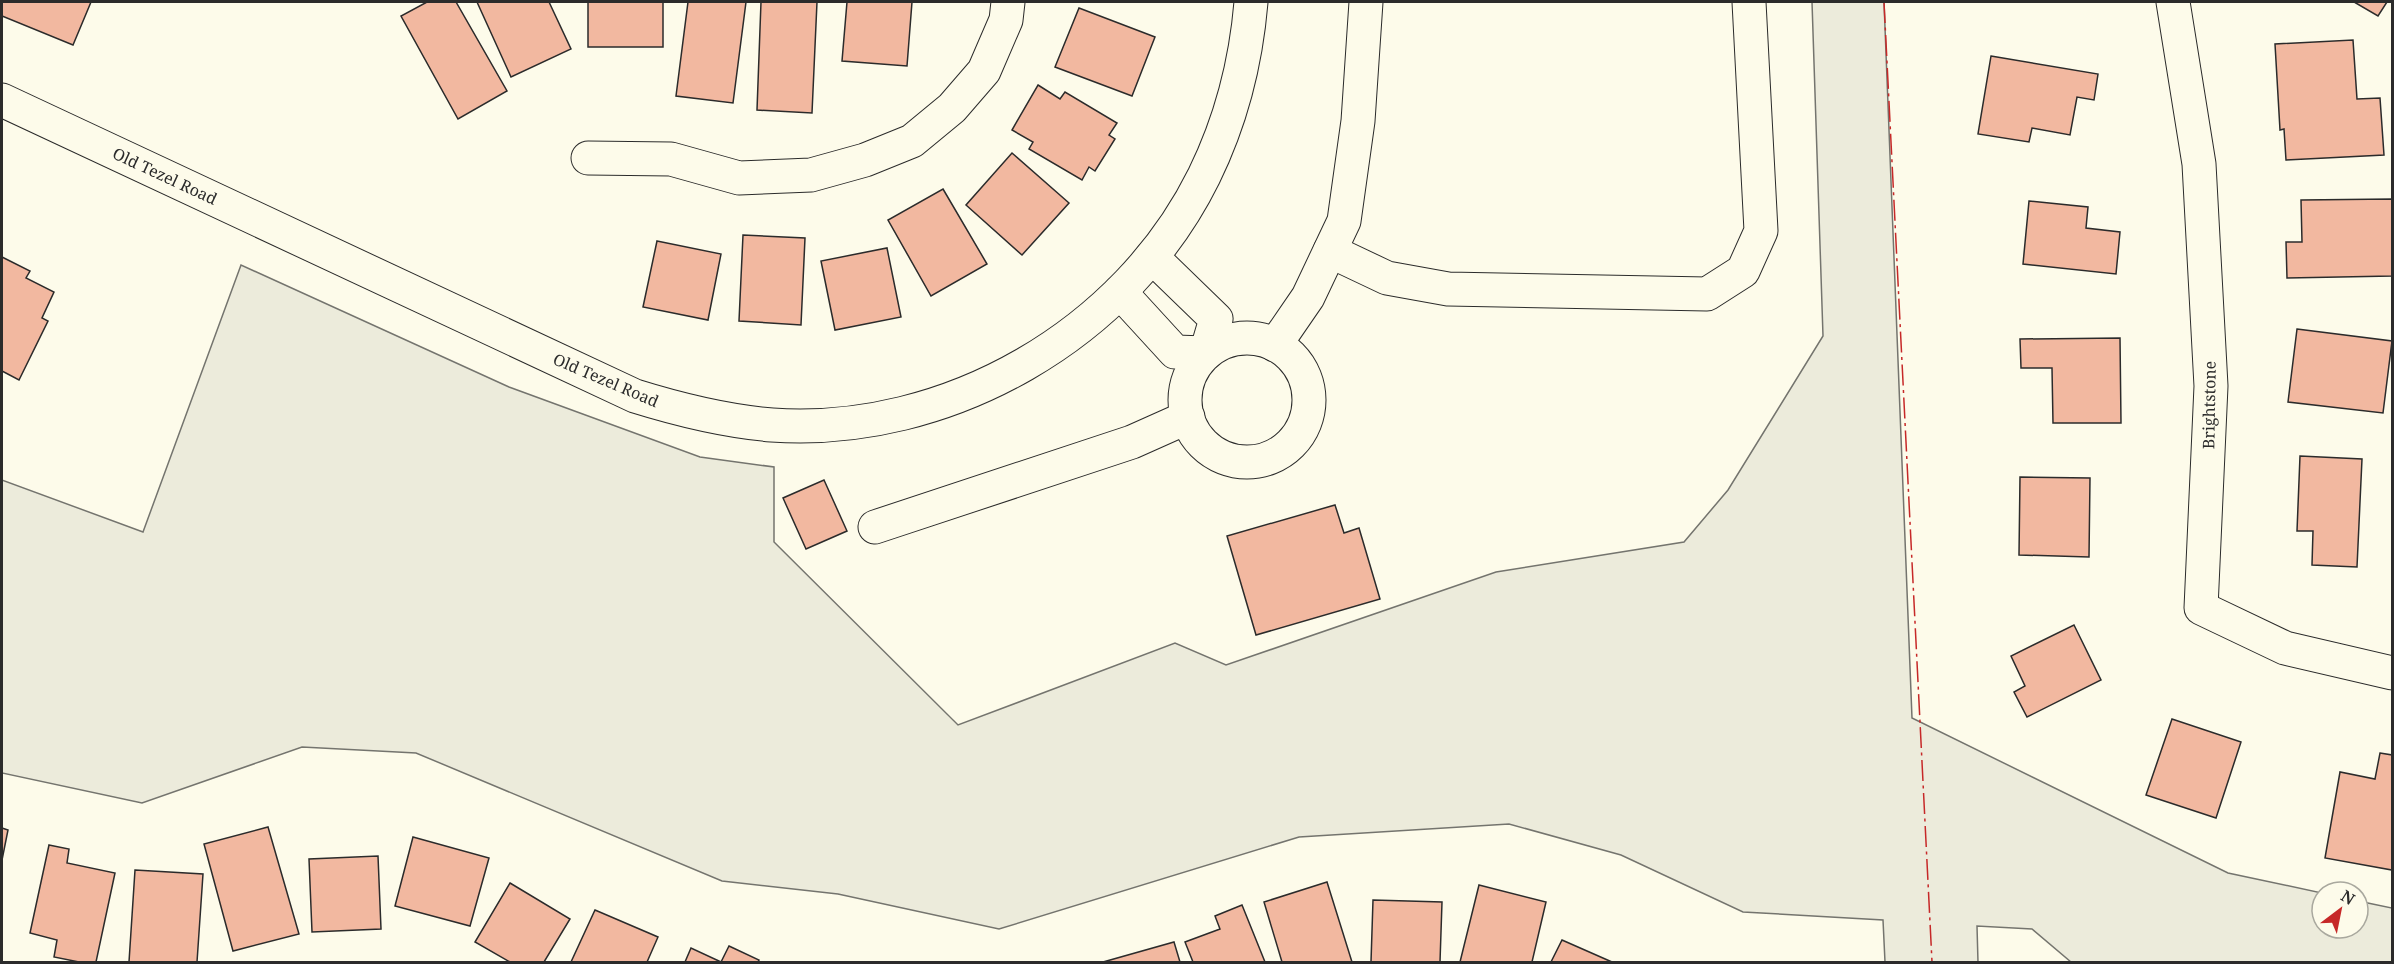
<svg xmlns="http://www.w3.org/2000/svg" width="2394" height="964" viewBox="0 0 2394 964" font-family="'Noto Serif',serif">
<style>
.green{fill:#ecebdb;stroke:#74746e;stroke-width:1.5}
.building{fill:#f2b8a0;stroke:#2b2b2b;stroke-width:1.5}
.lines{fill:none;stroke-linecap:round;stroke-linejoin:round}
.minor-casing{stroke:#2b2b2b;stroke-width:35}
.minor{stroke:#fdfbea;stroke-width:33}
.power{stroke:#c62828;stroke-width:1.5;stroke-dasharray:21 4.5 3 4.5;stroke-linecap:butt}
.labels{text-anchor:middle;stroke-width:4.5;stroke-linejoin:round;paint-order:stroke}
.street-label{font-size:16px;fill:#2b2b2b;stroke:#fdfbea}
</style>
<rect width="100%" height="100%" fill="#fdfbea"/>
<!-- green -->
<path class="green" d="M1812 2H1884L1912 718 2228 873 2322 893V928H2358V901L2392 908V962H2071L2032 929 1977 926 1978 962H1885L1883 920 1743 912 1621 855 1509 824 1299 837 999 929 838 894 722 881 416 753 302 747 142 803 2 773V480L143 532 241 265 509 387 700 457 774 467V542L958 725 1175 643 1226 665 1496 572 1684 542 1728 490 1823 336Z"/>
<!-- building -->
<g class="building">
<path d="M2 2H91L73 45 2 16Z"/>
<path d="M427 2H456L507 91 458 119 401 16Z"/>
<path d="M477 2H549L571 49 511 77Z"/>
<rect x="588" y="2" width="75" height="45"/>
<path d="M688 2H746L733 103 676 96Z"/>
<path d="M761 2H817L812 113 757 110Z"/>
<path d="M847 2H912L907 66 842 61Z"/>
<path d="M2354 2H2387L2378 16Z"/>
<path d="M1079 8 1155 37 1132 96 1055 67Z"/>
<path d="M2353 40 2357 99 2380 98 2384 155 2286 160 2284 129 2280 130 2275 44Z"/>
<path d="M1991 56 2098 74 2094 100 2077 97 2070 135 2032 128 2029 142 1978 134Z"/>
<path d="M1038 85 1060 99 1065 92 1117 123 1109 135 1115 139 1095 171 1089 167 1082 180 1029 149 1033 142 1012 130Z"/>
<path d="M1012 153 1069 203 1022 255 966 205Z"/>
<path d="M943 189 987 264 931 296 888 220Z"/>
<path d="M2392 199V276L2287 278 2286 242H2302L2301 200Z"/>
<path d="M2029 201 2088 207 2086 228 2120 232 2116 274 2023 264Z"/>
<path d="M743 235 805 238 801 325 739 321Z"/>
<path d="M657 241 721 254 708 320 643 307Z"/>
<path d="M887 248 901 317 835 330 821 261Z"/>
<path d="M2 257 30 271 26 278 54 292 42 318 48 321 19 380 2 371Z"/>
<path d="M2297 329 2392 341 2383 413 2288 402Z"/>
<path d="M2120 338 2121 423H2053L2052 368H2021L2020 339Z"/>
<path d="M2300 456 2362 459 2357 567 2312 565 2313 531H2297Z"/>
<path d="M2020 477 2090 478 2089 557 2019 555Z"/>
<path d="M824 480 847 531 806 549 783 498Z"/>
<path d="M1335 505 1344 533 1359 528 1380 599 1256 635 1227 536Z"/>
<path d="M2074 625 2101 680 2027 717 2014 692 2025 686 2011 656Z"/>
<path d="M2172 719 2241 742 2216 818 2146 795Z"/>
<path d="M2380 753 2392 755V870L2325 858 2340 772 2375 779Z"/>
<path d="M268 827 299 934 233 951 204 844Z"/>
<path d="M2 828 8 830 2 860Z"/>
<path d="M413 837 489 858 470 926 395 906Z"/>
<path d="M49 845 69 849 67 863 115 873 96 962H79L54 957 57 940 30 933Z"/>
<path d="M378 856 381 929 312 932 309 859Z"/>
<path d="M135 870 203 874 197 962H129Z"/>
<path d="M1327 882 1352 962H1282L1264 902Z"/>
<path d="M510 883 570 919 544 962H510L475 942Z"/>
<path d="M1479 885 1546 902 1532 962H1460Z"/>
<path d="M1373 900 1442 902 1440 962H1371Z"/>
<path d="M1242 905 1265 962H1193L1185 942 1220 929 1215 916Z"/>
<path d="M595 910 658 937 647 962H571Z"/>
<path d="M1562 940 1612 962H1551Z"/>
<path d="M1174 942 1180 962H1103Z"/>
<path d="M729 946 759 960 758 962H685L691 948 721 962Z"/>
</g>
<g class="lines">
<defs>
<g id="minor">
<path d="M2173 2 2199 164 2211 386 2201 608 2285 648 2392 673"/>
<path d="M2 100 635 396C680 410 724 421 772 425 948 437 1126 334 1204 176 1231 121 1246 62 1251 2"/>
<path d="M588 158 671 159 739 178 811 175 865 160 912 141 952 108 984 71 1006 20 1008 2"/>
<path d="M1330 251 1387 278 1448 289 1707 294 1743 271 1761 231 1749 2"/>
<path d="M1120 292 1175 352 1206 353 1216 319 1152 257"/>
<circle cx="1247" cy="400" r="62"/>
<path d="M1275 345 1308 297 1344 221 1358 121 1366 2"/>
<path d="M875 527 1132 442 1188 417"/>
</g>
</defs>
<!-- minor casing -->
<use href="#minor" class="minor-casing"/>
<!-- minor -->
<use href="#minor" class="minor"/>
<!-- power -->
<path class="power" d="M1884 2 1932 962"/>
</g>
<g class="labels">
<!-- street labels -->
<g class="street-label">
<text transform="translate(165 176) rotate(25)" y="6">Old Tezel Road</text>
<text transform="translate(606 380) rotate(23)" y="6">Old Tezel Road</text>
<text transform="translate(2209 405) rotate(-89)" y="6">Brightstone</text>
</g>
</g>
<!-- border -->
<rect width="2394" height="964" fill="none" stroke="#2b2b2b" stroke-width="6"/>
<!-- north arrow -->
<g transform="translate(2340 910) rotate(32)"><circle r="28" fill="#fdfbea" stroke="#a9a89e" stroke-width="1.5"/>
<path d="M0-4.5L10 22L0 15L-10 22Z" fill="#c62828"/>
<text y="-9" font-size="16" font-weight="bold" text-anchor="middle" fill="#2b2b2b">N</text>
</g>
</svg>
